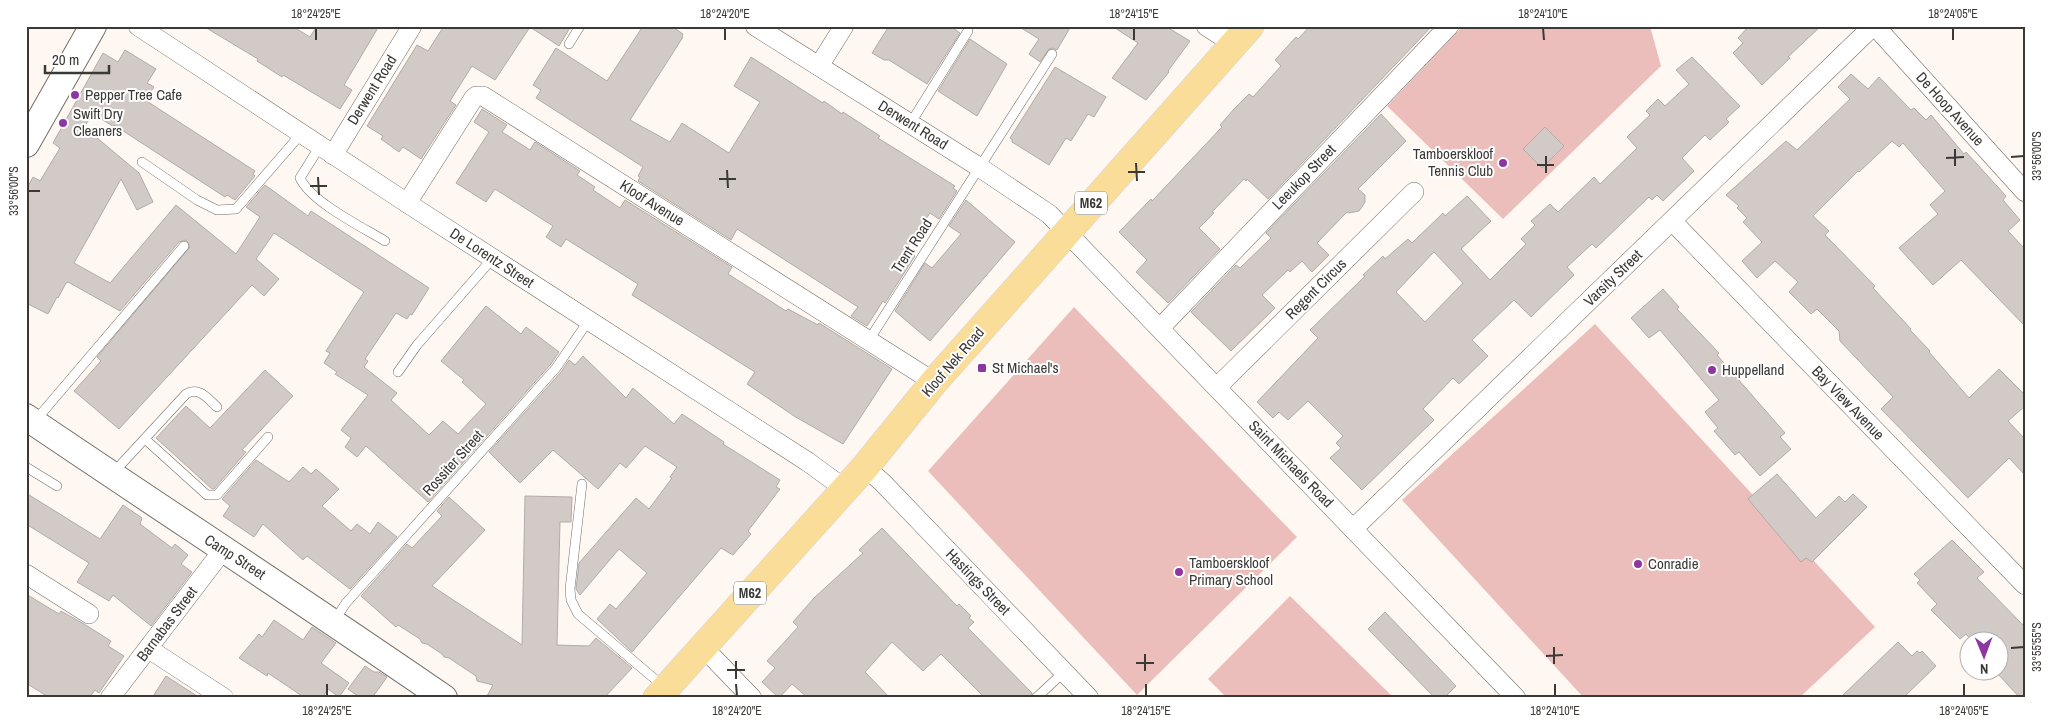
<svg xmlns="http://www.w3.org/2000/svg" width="2051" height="724" viewBox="0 0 2051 724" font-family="'Archivo Narrow',sans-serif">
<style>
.green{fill:#ecbebb}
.building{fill:#d2cac6;stroke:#b3aba7;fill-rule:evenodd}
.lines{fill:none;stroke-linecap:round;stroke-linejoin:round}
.lane-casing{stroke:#736e68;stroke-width:10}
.street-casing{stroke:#736e68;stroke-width:20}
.secondary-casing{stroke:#736e68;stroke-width:28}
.primary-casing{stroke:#d8d7d7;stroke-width:29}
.lane{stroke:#fff;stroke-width:9}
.street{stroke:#fff;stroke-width:19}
.secondary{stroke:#fff;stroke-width:26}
.primary{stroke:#fadd99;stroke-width:28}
.ticks{fill:none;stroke:#3b3936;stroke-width:2}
.poi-dot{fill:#8d35a1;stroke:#fff;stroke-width:2}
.labels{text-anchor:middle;stroke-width:4;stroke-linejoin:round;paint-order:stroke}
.shield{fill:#fff;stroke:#767472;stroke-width:1}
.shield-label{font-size:14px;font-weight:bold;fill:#3b3936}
.street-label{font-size:15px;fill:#3b3936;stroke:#fff}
.poi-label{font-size:15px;fill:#3b3936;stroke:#fff;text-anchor:start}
.neatline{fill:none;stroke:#3b3936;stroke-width:2}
.ticks-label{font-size:12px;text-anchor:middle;fill:#3b3936}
</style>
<rect width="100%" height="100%" fill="#fff8f2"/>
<!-- green -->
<g class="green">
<path d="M1463 26H1650L1661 66 1503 219 1387 106Z"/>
<path d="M1074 307 1297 537 1137 695 928 471Z"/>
<path d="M1595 324 1875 627 1799 698H1584L1402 500Z"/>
<path d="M1290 596 1394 698H1227L1208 679Z"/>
</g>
<!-- building -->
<g class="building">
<path d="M203 26H292L310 37 317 26H379L344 85 352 90 340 109 283 75 282 77 257 61 258 59Z"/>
<path d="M444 26H571L559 46 530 27 495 80 472 66 450 101 456 105 421 159 403 147 399 152 381 139 383 136 367 126 417 45 428 51Z"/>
<path d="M643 26H671L683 34 682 36 683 37 630 120 670 142 682 123 729 153 760 102 734 86 751 57 823 103 824 101 842 114 843 112 880 136 878 138 955 186 953 188 957 191 939 219 930 213 906 250 915 256 885 303 883 301 867 326 851 316 858 307 737 229 731 240 638 181 640 177 638 176 643 167 536 98 541 90 533 85 556 48 607 81Z"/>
<path d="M889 26H950L960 33 927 84 889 60H884L872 53Z"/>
<path d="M1018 26H1071L1057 50 1053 48 1049 49 1040 62 1029 54 1039 39Z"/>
<path d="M1112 26H1165L1190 41 1168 71 1169 72 1146 100 1112 78 1138 43Z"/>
<path d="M1310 26H1432L1268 199 1247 179 1246 181 1244 179 1212 212 1214 213 1199 228 1220 249 1168 303 1136 272 1147 260 1119 232 1151 199 1152 201 1222 127 1220 125 1234 109 1249 94 1253 97 1281 66 1275 60 1296 37 1298 39Z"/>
<path d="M1749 26H1821L1788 57 1790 58 1762 85 1733 53 1743 43 1738 38Z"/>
<path d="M970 39 1007 64 977 116 938 91Z"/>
<path d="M125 50 156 69 147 83 154 87 145 100 255 171 253 174 255 176 235 200 227 195 225 197 114 125 116 128 93 114 84 127 139 173 153 202 137 210 121 179 74 263 110 283 176 205 236 254 260 217 246 207 265 185 308 216 311 211 429 288 412 315 410 314 407 319 396 313 365 359 368 361 364 367 397 393 391 400 429 435 443 421 458 434 486 404 462 382 464 380 441 361 486 306 521 334 526 327 559 352 551 364 428 502 366 446 357 457 345 447 351 438 341 430 368 395 335 374 337 372 324 363 330 353 326 351 364 292 274 233 256 259 279 279 264 296 252 285 119 429 74 391 101 361 97 357 190 247 186 240 179 242 120 311 68 282 66 283 58 298 57 297 48 314 26 303V190L33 177 40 181 60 148 53 143 103 53 118 62Z"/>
<path d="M1692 57 1740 106 1726 119 1729 122 1710 140 1705 135 1682 158 1694 171 1663 201 1657 195 1652 200 1649 197 1596 248 1592 244 1567 267 1574 275 1531 317 1514 300 1472 340 1488 356 1459 384 1453 378 1423 409 1434 420 1362 490 1330 458 1341 448 1336 443 1343 436 1308 401 1288 420 1279 412 1273 418 1257 402 1318 338 1310 330 1365 276 1363 275 1383 256 1385 259 1408 239 1412 243 1443 213 1445 216 1467 196 1491 221 1461 249 1490 280 1526 244 1521 239 1535 225 1531 221 1550 204 1558 212 1594 177 1600 184 1637 148 1627 137 1650 115 1646 111 1658 99 1665 106 1689 84 1676 70ZM1434 252 1463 283 1425 322 1396 292Z"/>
<path d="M1055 67 1106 97 1094 117 1088 114 1071 141 1066 138 1049 165 1012 142V139L1010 138Z"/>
<path d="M1851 74 1868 89 1879 77 1911 110 1914 108 1926 120 1931 115 1964 154 1966 152 2006 196 2003 200 2020 220 2008 231 2025 249V326L1961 260 1933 285 1899 248 1938 214 1930 205 1945 191 1903 143 1899 147 1892 141 1859 172 1858 171 1813 216 1829 231 1825 235 1875 286 1873 288 1911 329 1910 330 1930 351 1929 352 1969 398 1999 369 2025 395V406L2008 421 2025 439V475L2009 458 1968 498 1881 409 1893 397 1840 341 1839 331 1817 309 1811 314 1789 292 1798 282 1775 261 1757 278 1742 261 1762 242 1743 222 1747 218 1737 208 1739 206 1726 195 1786 141 1797 150 1850 99 1838 87Z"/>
<path d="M482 109 507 125 502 132 530 150 535 142 580 171 577 175 595 187 593 190 620 208 625 200 732 267 728 274 786 311 788 309 818 325 819 323 892 369 843 444 794 416 747 384 755 372 632 295 638 284 566 239 561 247 546 237 553 226 495 189 486 202 456 183 489 132 474 122Z"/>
<path d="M1381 114 1406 141 1358 189 1365 195V202L1362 207 1359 211 1349 213 1347 212 1317 243 1329 255 1312 272 1302 261 1290 272 1288 270 1262 295 1275 308 1231 351 1191 312 1236 265 1240 268 1271 238 1266 233Z"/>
<path d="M1545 127 1564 146 1542 168 1523 149Z"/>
<path d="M966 200 1015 242 930 341 895 311 925 263 932 268 961 234 949 226Z"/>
<path d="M1663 289 1679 307 1677 309 1719 353 1717 355 1785 433 1780 437 1791 449 1760 476 1739 452 1735 455 1714 431 1718 428 1705 412 1719 400 1660 330 1649 338 1631 318Z"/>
<path d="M583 356 626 398 633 388 674 424 682 414 724 442 723 444 780 480 776 487 780 489 748 531 751 534 733 555 721 548 632 652 597 619 610 604 616 609 647 573 619 549 580 595 576 589 579 563 636 498 649 509 672 478 670 477 677 467 645 446 626 468 620 463 598 489 553 450 520 483 489 452 561 372 569 360 575 365Z"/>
<path d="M265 370 293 396 242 450 246 452 214 489H212L156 438 186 406 210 428Z"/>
<path d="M256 460 289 482 303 467 311 474 316 469 339 489 322 506 351 531 357 524 370 534 378 522 397 537 350 589 307 556 303 560 263 524 254 537 223 516 230 506 222 499Z"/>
<path d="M1777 474 1816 518 1839 496 1845 502 1853 494 1867 507 1812 562 1806 558 1801 562 1748 499Z"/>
<path d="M26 493 100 539 123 505 142 518 140 524 172 548 175 544 188 555 181 564 192 572 151 626 113 595 109 601 77 582 89 563 26 524Z"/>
<path d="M525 496 572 497 571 522H560L557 645 589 646 596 638 632 668 604 698H486L493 685 477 681 476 676 449 658 444 657 442 654 427 644 422 643 420 639 398 625 396 627 361 596 407 544 412 548 442 516 437 511 449 497 485 530 432 586 522 645Z"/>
<path d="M882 528 957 606 959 604 971 616 969 618 974 622 968 628 1032 693 1030 698H985L941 654 923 671 892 642 865 672 890 698H808L792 684 779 698 762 682 775 668 767 661 798 627 793 622 814 598 863 553 859 550Z"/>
<path d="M1952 540 1984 572 1977 578 2025 627V698H2020L1998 674V642H1973L1966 634 1960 639 1931 610 1937 604 1917 583 1920 580 1914 574Z"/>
<path d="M26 594 59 614 61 611 84 624 111 641 108 646 124 656 99 693 95 690 89 698H50L26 683Z"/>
<path d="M1385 612 1456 686 1444 698H1435L1368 629Z"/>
<path d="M274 620 303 640 312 627 336 643 321 663 349 683 339 697 328 689 322 698H305L268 673 267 676 239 658 259 634 262 637Z"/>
<path d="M1898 642 1912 656 1917 651 1920 653 1922 651 1936 666 1903 698H1840Z"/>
<path d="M365 666 374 672H379L387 677 372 698H361L348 689Z"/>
<path d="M166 676 200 698H152Z"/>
</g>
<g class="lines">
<defs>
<g id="lane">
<path d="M569 44 580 26"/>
<path d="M910 124 968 31"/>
<path d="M320 146 300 178C311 202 362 227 385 241"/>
<path d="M142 162 197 200 217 210 236 209 301 134"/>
<path d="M869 340 1052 54"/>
<path d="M398 372 417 345 493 258"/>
<path d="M35 421 184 246"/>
<path d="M145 439 207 495H217L268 437"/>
<path d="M26 467 57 486"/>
<path d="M114 472 186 394C199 386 208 399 217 407"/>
<path d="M582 484 570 589 571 600 578 614 663 686"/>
<path d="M334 621 346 603 556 368 589 320"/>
<path d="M1036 698 1064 672"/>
</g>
<g id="street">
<path d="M138 26 407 203 808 462 845 489"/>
<path d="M755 26 979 167 1049 214 1516 698"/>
<path d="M1206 26 1234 44"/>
<path d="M1875 26 2025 192"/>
<path d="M819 66 844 26"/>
<path d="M333 155 412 26"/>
<path d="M407 203 473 99 476 96H483L934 382"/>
<path d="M1672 221 2025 585"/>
<path d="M1160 328 1449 26"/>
<path d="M1217 387 1414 192"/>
<path d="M865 467 883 483 1089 698"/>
<path d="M1353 529 1873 26"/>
<path d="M26 574 89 614"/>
<path d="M702 646 752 698"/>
<path d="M149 649 224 698"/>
<path d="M110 698 223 550"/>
</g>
<g id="secondary">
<path d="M26 144 93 26"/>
<path d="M26 417C165 511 306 603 444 698"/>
</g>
<path id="primary" d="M657 698 865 467 934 382 1250 26"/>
</defs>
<!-- lane casing -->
<use href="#lane" class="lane-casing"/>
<!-- street casing -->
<use href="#street" class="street-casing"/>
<!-- secondary casing -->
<use href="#secondary" class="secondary-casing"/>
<!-- primary casing -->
<use href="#primary" class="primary-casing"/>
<!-- lane -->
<use href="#lane" class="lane"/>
<!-- street -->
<use href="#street" class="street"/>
<!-- secondary -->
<use href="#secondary" class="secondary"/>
<!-- primary -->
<use href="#primary" class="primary"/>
</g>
<!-- ticks -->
<path class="ticks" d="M316 28V40M725 28V40M1134 28V40M1543 28 1544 40M1953 28V40M1955 149V166M1546 156V173M2011 157 2024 156M1946 158 1964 157M1136 163 1137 181M1537 165H1554M727 170 728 188M1128 172H1145M318 177 319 195M719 179H736M310 186H327M28 191H40M1554 647V664M2011 648 2024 647M1145 654V671M1546 656 1563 655M736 661V679M1136 663H1154M727 670H745M327 684V696M736 684 737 696M1146 684V696M1555 684V696M1964 684V696"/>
<!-- markers -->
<g class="poi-dot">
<circle cx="75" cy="95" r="5"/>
<circle cx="63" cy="123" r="5"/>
<circle cx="1503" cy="163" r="5"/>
<rect x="977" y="363" width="10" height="10" rx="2.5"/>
<circle cx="1712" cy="370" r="5"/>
<circle cx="1638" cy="564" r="5"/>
<circle cx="1179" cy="572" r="5"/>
</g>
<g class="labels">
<!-- shield labels -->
<g class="shield">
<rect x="1075" y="191.5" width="32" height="23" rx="4"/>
<rect x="734" y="581.5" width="32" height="23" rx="4"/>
</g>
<g class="shield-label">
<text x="1091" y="208">M62</text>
<text x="750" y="598">M62</text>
</g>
<!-- street labels -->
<g class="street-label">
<text transform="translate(372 90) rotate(-58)" y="5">Derwent Road</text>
<text transform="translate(1950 109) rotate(48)" y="5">De Hoop Avenue</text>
<text transform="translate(913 125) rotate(32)" y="5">Derwent Road</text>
<text transform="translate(1304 177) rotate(-46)" y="5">Leeukop Street</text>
<text transform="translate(652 203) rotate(32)" y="5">Kloof Avenue</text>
<text transform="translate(912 246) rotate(-57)" y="5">Trent Road</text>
<text transform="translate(492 258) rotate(33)" y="5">De Lorentz Street</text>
<text transform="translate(1613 278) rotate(-44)" y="5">Varsity Street</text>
<text transform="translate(1316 289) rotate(-45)" y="5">Regent Circus</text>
<text transform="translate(953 362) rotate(-49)" y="5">Kloof Nek Road</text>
<text transform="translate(1848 403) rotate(46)" y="5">Bay View Avenue</text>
<text transform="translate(453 463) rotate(-48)" y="5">Rossiter Street</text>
<text transform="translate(1291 464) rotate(46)" y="5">Saint Michaels Road</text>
<text transform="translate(235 557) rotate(33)" y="5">Camp Street</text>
<text transform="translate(978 582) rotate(46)" y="5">Hastings Street</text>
<text transform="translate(167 624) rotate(-53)" y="5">Barnabas Street</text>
</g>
<!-- poi labels -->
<g class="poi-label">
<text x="85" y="100">Pepper Tree Cafe</text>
<text x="73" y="119">Swift Dry<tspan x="73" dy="17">Cleaners</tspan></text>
<text x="1493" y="159" text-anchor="end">Tamboerskloof<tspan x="1493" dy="17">Tennis Club</tspan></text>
<text x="992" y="373">St Michael's</text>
<text x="1722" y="375">Huppelland</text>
<text x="1189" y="568">Tamboerskloof<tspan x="1189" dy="17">Primary School</tspan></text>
<text x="1648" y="569">Conradie</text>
</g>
</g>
<!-- border -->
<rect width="2051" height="724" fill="none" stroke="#ffffff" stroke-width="55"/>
<!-- north arrow -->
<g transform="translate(1984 656) rotate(179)"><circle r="24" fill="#ffffff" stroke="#b1b0af"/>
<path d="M0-4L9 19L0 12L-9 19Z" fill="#8d35a1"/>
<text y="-8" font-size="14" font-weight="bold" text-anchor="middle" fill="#3b3936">N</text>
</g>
<!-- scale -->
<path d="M45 65v8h64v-8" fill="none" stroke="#3b3936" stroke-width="2.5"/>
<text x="52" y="65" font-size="15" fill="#3b3936" stroke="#ffffff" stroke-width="4" paint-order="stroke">20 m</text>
<rect x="28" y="28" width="1996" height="668" class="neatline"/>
<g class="ticks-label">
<text x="316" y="18">18°24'25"E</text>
<text x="725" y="18">18°24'20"E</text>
<text x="1134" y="18">18°24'15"E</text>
<text x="1543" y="18">18°24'10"E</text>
<text x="1953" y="18">18°24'05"E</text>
<text transform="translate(2037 156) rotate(-90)" y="4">33°56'00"S</text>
<text transform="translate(14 191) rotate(-90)" y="4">33°56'00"S</text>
<text transform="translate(2037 647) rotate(-90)" y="4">33°55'55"S</text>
<text x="327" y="715">18°24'25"E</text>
<text x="737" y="715">18°24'20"E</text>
<text x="1146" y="715">18°24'15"E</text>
<text x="1555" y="715">18°24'10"E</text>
<text x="1964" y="715">18°24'05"E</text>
</g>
</svg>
